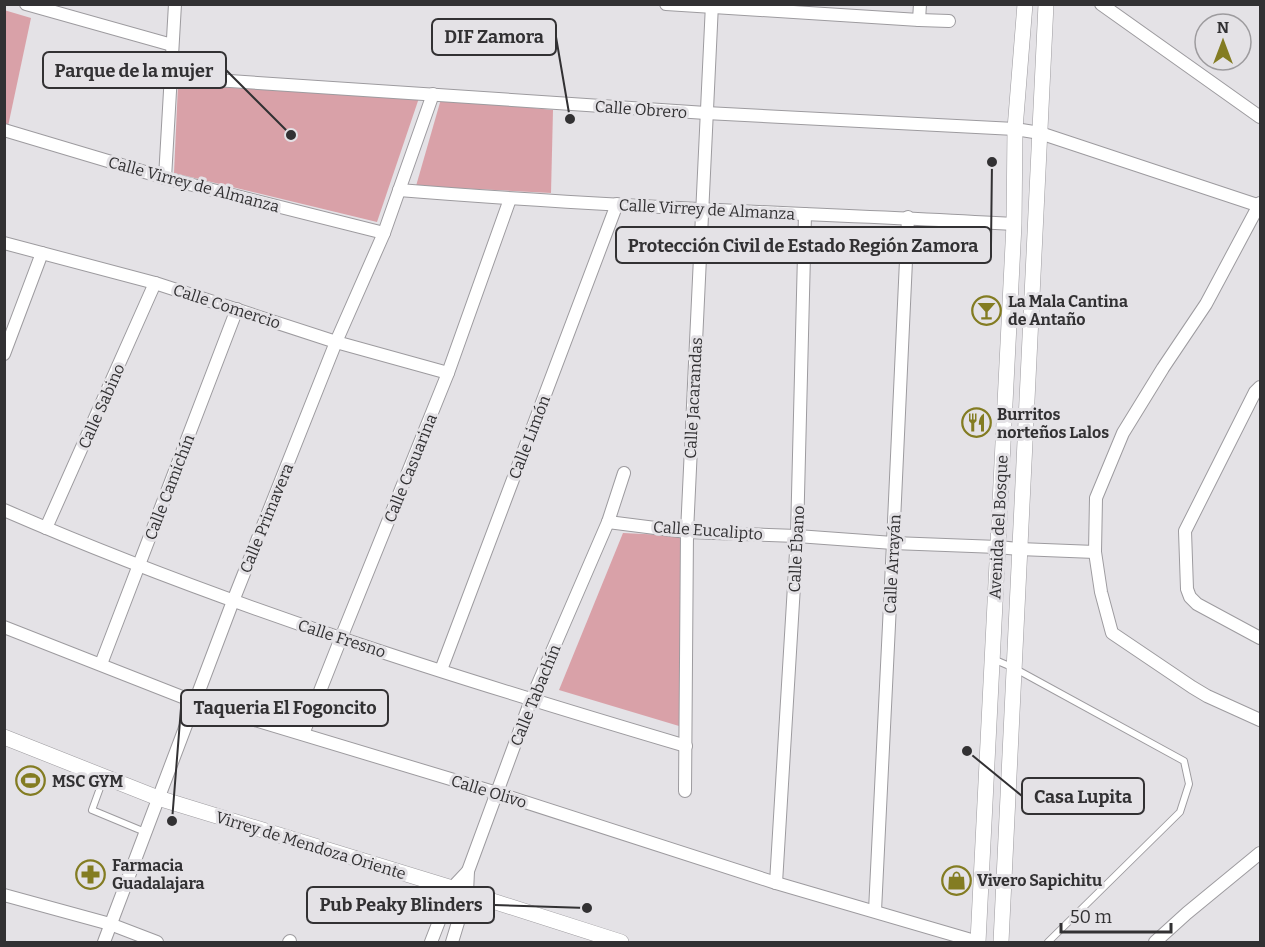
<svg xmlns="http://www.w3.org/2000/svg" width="1265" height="947" viewBox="0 0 1265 947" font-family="Bitter,serif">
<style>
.green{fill:#d9a1a8}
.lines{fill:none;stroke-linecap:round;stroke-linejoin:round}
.service-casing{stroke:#9d9b9f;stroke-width:8}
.minor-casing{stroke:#9d9b9f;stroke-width:14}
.tertiary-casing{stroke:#9d9b9f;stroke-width:16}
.service{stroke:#fff;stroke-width:6}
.minor{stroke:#fff;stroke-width:12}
.tertiary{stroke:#fff;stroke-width:15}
.labels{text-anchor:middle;stroke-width:6;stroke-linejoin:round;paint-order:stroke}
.street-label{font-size:16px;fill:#323133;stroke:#e4e2e6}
.poi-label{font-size:16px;font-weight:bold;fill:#323133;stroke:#e4e2e6;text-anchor:start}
.leader{fill:none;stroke:#323133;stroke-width:2}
.callout-dot{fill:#323133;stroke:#e4e2e6;stroke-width:2}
.callout{fill:#e4e2e6;stroke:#323133;stroke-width:2}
.callout-label{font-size:18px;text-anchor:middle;font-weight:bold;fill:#323133}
</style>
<rect width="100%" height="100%" fill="#e4e2e6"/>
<!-- green -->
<g class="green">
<path d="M4 10 31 18 7 131 4 130Z"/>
<path d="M178 85 419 98 377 222 174 173Z"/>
<path d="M441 99 553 110 551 193 416 186Z"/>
<path d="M623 533 685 536 679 726 559 690Z"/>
</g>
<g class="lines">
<defs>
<g id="service">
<path d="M993 659 1014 668 1184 761 1189 784 1180 812 1048 942"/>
<path d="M104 777 92 810 145 832"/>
</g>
<g id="minor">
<path d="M26 4 172 45"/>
<path d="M666 4 919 20 949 21"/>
<path d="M1101 4 1260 117"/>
<path d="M919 20 920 4"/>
<path d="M170 77 706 113 1015 129 1040 133 1260 206"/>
<path d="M4 130 165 178 384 233"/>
<path d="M165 178 175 4"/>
<path d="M399 190C534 201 669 208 804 214 874 217 944 220 1014 224"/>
<path d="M1260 203 1206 304 1163 368 1123 433 1096 498 1095 552 1101 592 1112 633 1192 687 1207 696 1260 720"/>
<path d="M4 243 155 283 336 342 448 373"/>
<path d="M4 354 42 253"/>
<path d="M1260 387 1255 392 1185 531 1187 589 1190 597 1197 604 1260 638"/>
<path d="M4 510C225 606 456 678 686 746"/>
<path d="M608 522 687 532 797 536 893 543 998 547 1019 549 1095 552"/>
<path d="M46 528 155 283"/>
<path d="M4 627 195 702 497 793 776 883 978 942"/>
<path d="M101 664 237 309"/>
<path d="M441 670 617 204"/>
<path d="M303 734 341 638 448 373 510 199"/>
<path d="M685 791 687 532 712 4"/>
<path d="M776 883 797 536 805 214"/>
<path d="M4 895 110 924 157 942"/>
<path d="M875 911 893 543 908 217"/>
<path d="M104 942 233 601 336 342 384 233 433 94"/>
<path d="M289 942 290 941"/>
<path d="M431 942 452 888 468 871"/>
<path d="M452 942 467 893 468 871 531 700 608 522 624 473"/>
<path d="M1155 942 1187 913 1260 853"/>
</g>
<g id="tertiary">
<path d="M4 737 158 798 452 888 621 942"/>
<path d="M978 942 1014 224 1015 129 1025 4"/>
<path d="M1001 942 1046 4"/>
</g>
</defs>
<!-- service casing -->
<use href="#service" class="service-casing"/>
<!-- minor casing -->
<use href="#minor" class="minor-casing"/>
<!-- tertiary casing -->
<use href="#tertiary" class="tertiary-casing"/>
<!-- service -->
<use href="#service" class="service"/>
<!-- minor -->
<use href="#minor" class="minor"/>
<!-- tertiary -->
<use href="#tertiary" class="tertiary"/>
</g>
<!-- icons -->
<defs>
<symbol id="bar-ring" viewBox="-11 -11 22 22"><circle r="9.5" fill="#e4e2e6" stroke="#837c22" stroke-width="1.5"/><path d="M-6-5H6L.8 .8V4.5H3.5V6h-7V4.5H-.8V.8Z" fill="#837c22"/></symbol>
<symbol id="restaurant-ring" viewBox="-11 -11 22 22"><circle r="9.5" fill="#e4e2e6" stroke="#837c22" stroke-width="1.5"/><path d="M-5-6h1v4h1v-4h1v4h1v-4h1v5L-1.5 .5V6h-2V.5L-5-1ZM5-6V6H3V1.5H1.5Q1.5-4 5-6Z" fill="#837c22"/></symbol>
<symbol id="stadium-ring" viewBox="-11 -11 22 22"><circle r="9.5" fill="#e4e2e6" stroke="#837c22" stroke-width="1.5"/><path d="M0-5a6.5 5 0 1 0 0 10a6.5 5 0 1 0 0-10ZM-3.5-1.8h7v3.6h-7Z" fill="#837c22"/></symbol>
<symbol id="pharmacy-ring" viewBox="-11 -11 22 22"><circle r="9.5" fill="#e4e2e6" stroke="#837c22" stroke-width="1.5"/><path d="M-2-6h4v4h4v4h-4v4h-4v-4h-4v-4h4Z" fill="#837c22"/></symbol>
<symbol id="shop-ring" viewBox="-11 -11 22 22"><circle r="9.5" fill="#e4e2e6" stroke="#837c22" stroke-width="1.5"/><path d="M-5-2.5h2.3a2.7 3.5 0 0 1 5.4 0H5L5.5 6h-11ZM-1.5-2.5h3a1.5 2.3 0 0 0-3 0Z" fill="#837c22"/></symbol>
</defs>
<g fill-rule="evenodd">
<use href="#bar-ring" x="970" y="294" width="33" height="33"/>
<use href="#restaurant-ring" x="960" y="406" width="33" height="33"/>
<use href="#stadium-ring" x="14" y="764" width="33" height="33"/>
<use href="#pharmacy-ring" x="74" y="858" width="33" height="33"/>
<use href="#shop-ring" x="940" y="864" width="33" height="33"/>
</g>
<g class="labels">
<!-- street labels -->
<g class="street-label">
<text transform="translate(641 109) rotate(4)" y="6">Calle Obrero</text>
<text transform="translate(194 184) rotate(15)" y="6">Calle Virrey de Almanza</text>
<text transform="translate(707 209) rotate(3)" y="6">Calle Virrey de Almanza</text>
<text transform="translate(227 306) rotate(18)" y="6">Calle Comercio</text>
<text transform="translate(693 398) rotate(-87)" y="6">Calle Jacarandas</text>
<text transform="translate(101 406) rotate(-66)" y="6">Calle Sabino</text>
<text transform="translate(529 437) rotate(-69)" y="6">Calle Limón</text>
<text transform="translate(410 468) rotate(-68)" y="6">Calle Casuarina</text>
<text transform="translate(169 487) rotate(-69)" y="6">Calle Camichín</text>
<text transform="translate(266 518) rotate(-68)" y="6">Calle Primavera</text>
<text transform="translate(998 527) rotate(-87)" y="6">Avenida del Bosque</text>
<text transform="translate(708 530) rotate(4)" y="6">Calle Eucalipto</text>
<text transform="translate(796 549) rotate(-87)" y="6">Calle Ébano</text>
<text transform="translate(892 564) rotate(-87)" y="6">Calle Arrayán</text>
<text transform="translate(342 638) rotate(18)" y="6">Calle Fresno</text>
<text transform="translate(535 695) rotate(-68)" y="6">Calle Tabachín</text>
<text transform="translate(489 791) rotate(17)" y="6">Calle Olivo</text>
<text transform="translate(311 845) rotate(17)" y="6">Virrey de Mendoza Oriente</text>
</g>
<!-- poi labels -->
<g class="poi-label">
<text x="1008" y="307">La Mala Cantina<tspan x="1008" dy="18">de Antaño</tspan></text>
<text x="997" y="420">Burritos<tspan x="997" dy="18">norteños Lalos</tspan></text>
<text x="52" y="787">MSC GYM</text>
<text x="112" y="871">Farmacia<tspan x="112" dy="18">Guadalajara</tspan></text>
<text x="977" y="886">Vivero Sapichitu</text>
</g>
</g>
<!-- callouts -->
<path class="leader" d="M570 119L556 37M291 135L226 70M992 162L991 245M172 821L181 708M967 751L1022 796M587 908L494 905"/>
<g class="callout-dot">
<circle cx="570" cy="119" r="6"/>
<circle cx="291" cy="135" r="6"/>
<circle cx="992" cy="162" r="6"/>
<circle cx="172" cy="821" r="6"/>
<circle cx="967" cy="751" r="6"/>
<circle cx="587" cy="908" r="6"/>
</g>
<g class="callout">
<rect x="432" y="19" width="124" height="36" rx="6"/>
<rect x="43" y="52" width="183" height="36" rx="6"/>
<rect x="616" y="227" width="375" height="36" rx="6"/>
<rect x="181" y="690" width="207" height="36" rx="6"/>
<rect x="1022" y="778" width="122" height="36" rx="6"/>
<rect x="307" y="887" width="187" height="36" rx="6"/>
</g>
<g class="callout-label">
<text x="494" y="43">DIF Zamora</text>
<text x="134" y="77">Parque de la mujer</text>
<text x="803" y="252">Protección Civil de Estado Región Zamora</text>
<text x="285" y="714">Taqueria El Fogoncito</text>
<text x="1083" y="803">Casa Lupita</text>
<text x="401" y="911">Pub Peaky Blinders</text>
</g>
<!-- border -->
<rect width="1265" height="947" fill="none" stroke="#323133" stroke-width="12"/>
<!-- north arrow -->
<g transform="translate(1223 42)"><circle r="28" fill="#e4e2e6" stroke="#9d9b9e" stroke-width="1.5"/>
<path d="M0-4.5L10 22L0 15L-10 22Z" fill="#837c22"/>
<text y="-9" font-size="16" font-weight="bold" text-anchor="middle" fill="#323133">N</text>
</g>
<!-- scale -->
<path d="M1061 923v9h110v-9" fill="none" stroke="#323133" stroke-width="3"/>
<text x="1070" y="923" font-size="18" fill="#323133" stroke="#e4e2e6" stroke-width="4.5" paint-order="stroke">50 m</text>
</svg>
